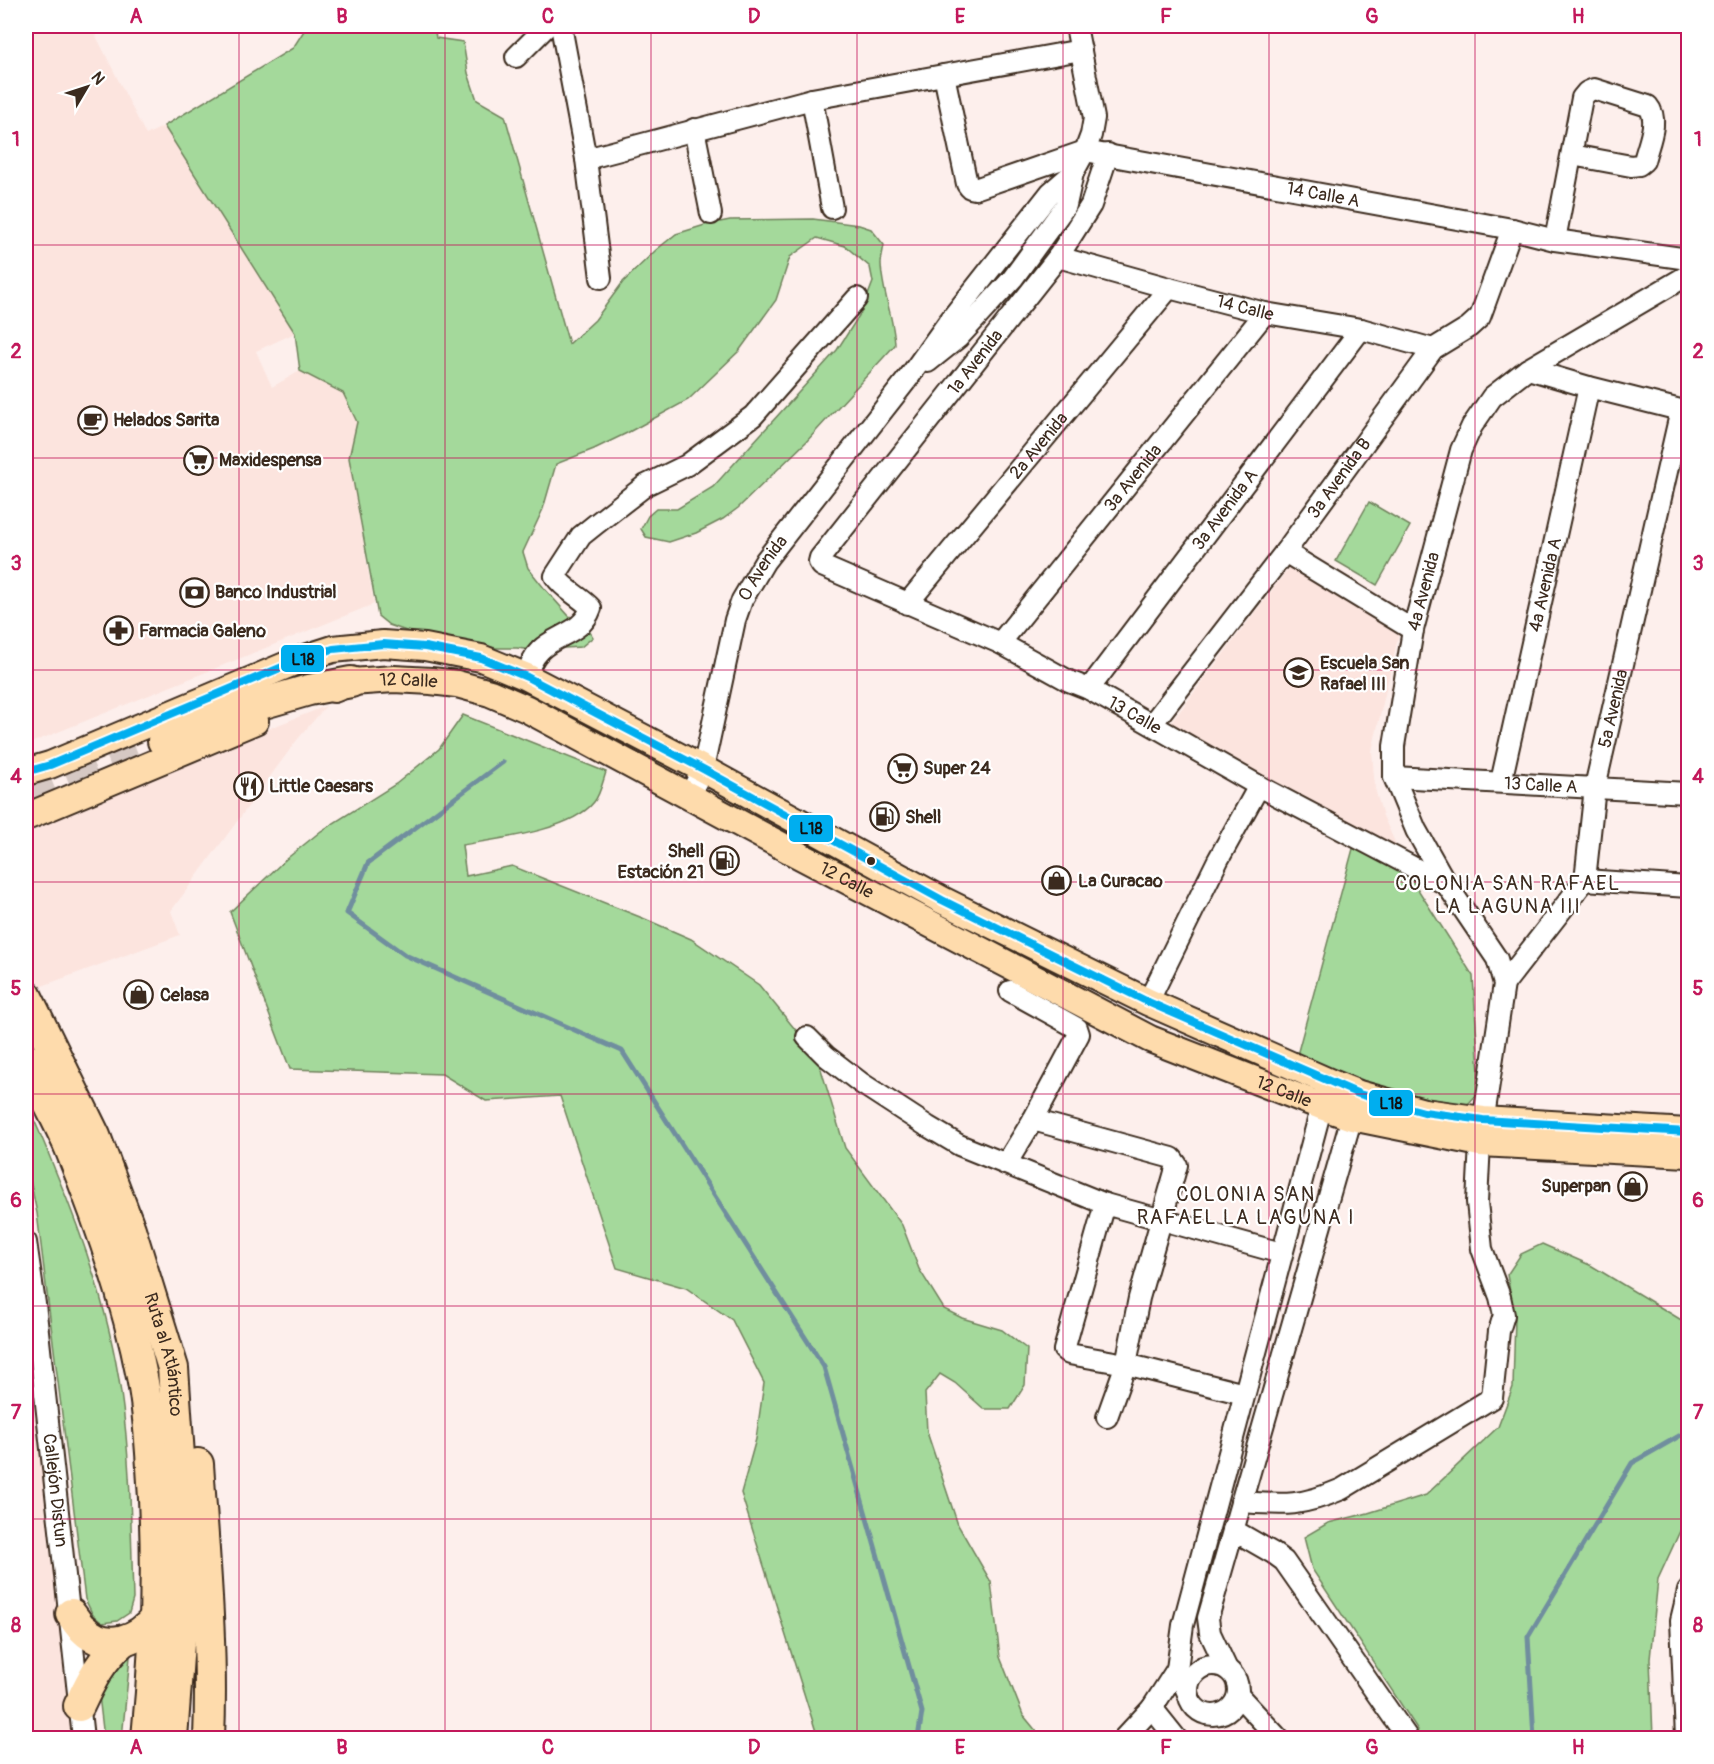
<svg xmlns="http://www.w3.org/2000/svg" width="1714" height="1764" viewBox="0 0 1714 1764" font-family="Pangolin,sans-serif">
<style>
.built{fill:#fce4de}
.green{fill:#a4d99b;stroke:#70825c;stroke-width:1.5}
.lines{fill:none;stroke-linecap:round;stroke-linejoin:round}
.stream{stroke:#6f8e9e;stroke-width:5}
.highway-tunnel{stroke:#d6c8c3;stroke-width:30;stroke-dasharray:30 15;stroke-linecap:butt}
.minor-casing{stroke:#3b2a1e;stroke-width:24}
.major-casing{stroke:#3b2a1e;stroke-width:30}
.highway-casing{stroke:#3b2a1e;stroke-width:34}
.minor{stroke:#fff;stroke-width:20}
.major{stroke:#fedbac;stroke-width:26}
.highway{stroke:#fedbac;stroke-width:30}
.bus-1-casing{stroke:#fff;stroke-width:12}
.bus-1{stroke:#00aeef;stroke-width:8}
.grid{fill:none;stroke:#c2185b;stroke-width:1.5;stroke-opacity:0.55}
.bus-dot{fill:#3b2a1e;stroke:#fff;stroke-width:2}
.labels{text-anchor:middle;stroke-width:4.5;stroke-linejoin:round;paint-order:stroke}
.street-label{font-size:18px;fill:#3b2a1e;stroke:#fff}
.poi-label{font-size:18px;font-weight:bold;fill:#3b2a1e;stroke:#fff;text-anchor:start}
.neighbourhood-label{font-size:20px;letter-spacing:1.5px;fill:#3b2a1e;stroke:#fff}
.line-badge{stroke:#fff;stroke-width:2}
.pale-badge-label{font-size:16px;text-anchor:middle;font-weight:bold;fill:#111}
.neatline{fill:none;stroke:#c2185b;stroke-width:2}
.grid-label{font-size:20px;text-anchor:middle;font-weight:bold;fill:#c2185b}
</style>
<rect width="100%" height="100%" fill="#fdefec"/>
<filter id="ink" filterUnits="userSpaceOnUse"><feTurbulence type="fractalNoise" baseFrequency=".0167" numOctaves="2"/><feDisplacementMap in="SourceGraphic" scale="12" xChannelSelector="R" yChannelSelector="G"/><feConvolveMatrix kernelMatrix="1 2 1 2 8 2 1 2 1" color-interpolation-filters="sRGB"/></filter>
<g filter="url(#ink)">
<!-- built -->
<g class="built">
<path d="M26 26H91L146 135 164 126 295 333 256 351 272 387 300 371 343 393 357 422 349 458 374 604 26 745Z"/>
<path d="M1292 564 1400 629 1372 751 1375 789 1383 816 1400 853 1164 732Z"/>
<path d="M326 706 297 740 171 911 180 935 34 989 26 970V825Z"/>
<path d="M26 1315 75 1738H26Z"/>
</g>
<!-- green -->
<g class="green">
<path d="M307 26H434L436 38 463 42 468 73 477 100 505 116 569 344 595 320 623 282 656 250 676 234 705 225 730 220 813 219 859 225 871 229 884 245C883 251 881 258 881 264 882 292 894 318 895 345L806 442 738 508 723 519 696 533 669 542 646 537 641 529 648 516 656 509H677L713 487 837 350 862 311 873 282 870 267 845 246 817 238 790 257 776 300 739 351 688 400 627 433 594 449 556 464 543 509 523 552 528 568 544 588 569 616 584 622 593 637 581 647 531 650 517 648H496L465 641 418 635 389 625 378 616 349 458 357 422 343 393 300 371 295 333 164 126 293 48Z"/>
<path d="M1369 502 1410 526 1377 585 1336 561Z"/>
<path d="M463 715 606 772C603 781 600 795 594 802 571 831 497 839 462 845L466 876 512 866 645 919 691 939 759 985 817 1056 845 1148 902 1225 919 1269 944 1309 962 1318 1002 1330 1027 1349 1025 1385 1010 1409H984L955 1383 940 1374 925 1393 927 1432 958 1525 991 1582 1000 1657 1023 1715 1042 1738H818L741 1493 756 1439 764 1383 732 1320 686 1288 617 1268 560 1096 486 1101 442 1074 290 1069 230 912 285 860 321 831 396 784 439 749Z"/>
<path d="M1354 845 1407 872 1473 976 1480 1091 1469 1103 1461 1107 1378 1091 1297 1055Z"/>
<path d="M26 1103C37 1125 46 1147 55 1170 85 1241 110 1316 121 1393 131 1461 131 1530 133 1599L129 1613 117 1621 102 1623 93 1615 85 1599 37 1213 26 1160Z"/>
<path d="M1542 1244 1592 1266 1688 1324V1523L1681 1529 1658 1579 1650 1659 1653 1738H1414L1418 1730 1312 1569 1304 1537 1328 1523 1368 1513 1426 1495 1498 1427 1513 1387 1515 1318 1507 1275 1521 1254Z"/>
<path d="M130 1657 122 1738H104L97 1678Z"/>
</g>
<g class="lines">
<!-- stream -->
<g class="stream">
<path d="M503 762 368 863 347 913 405 955 622 1051 824 1367 922 1712 918 1738"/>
<path d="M1534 1738 1528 1637 1632 1463 1688 1431"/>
</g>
<!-- highway-tunnel -->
<path class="highway-tunnel" d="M26 797 163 741"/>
<defs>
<g id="minor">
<path d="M561 26 586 159 601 278"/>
<path d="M516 57 547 26"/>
<path id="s1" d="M944 75 967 184 970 188 975 189 1085 151 1512 229 1555 240 1688 259"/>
<path d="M812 99 832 208"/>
<path d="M694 129 711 214"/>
<path id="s2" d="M1108 154 1091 205 1058 257 820 558 819 562 822 566 1000 643 1069 681 1089 689 1259 786 1447 885"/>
<path d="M586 159 812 99 1081 50"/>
<path d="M1555 240 1582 98 1587 92 1594 89 1648 106C1660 120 1648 144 1644 161L1639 165 1631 166 1572 155"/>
<path id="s3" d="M1058 257 1169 288 1265 313 1361 329 1433 349"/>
<path d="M928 362 958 338 1013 278 1066 205 1073 173 1085 151 1091 135 1094 118 1076 26"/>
<path d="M1528 369 1589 387 1688 412"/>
<path d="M1285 552 1413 630"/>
<path id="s4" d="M907 604 1169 288"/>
<path id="s5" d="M1000 643 1265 313"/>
<path d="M527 677C535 631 579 643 591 608 580 596 564 590 555 576L581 536 596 524 646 485 687 465 753 416 857 298"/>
<path id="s6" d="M1089 689 1361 329"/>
<path id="s7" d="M1152 724 1285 552 1433 349 1469 327 1480 317 1512 229"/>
<path id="s8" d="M1394 777 1688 793"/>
<path id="s9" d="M1501 782 1589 387"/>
<path id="s10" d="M689 796 703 769 735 620 742 600 765 561 909 377 947 324 1051 192 1073 173"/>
<path d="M1585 880 1688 887"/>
<path id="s11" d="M1504 984 1585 880 1595 787 1681 410"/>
<path d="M1010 991 1077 1028 1079 1034 1033 1120 1006 1164 1105 1204 1281 1253"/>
<path d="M1148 1002 1218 860 1259 786"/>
<path d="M807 1037 826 1056 861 1083 927 1126 959 1145 1006 1164"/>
<path d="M1033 1120 1172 1158 1177 1165 1139 1298 1126 1364 1107 1417"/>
<path d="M1105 1204 1064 1350 1069 1354 1126 1364 1244 1394"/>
<path id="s12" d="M26 1242 35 1304 83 1738"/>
<path id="s13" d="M1241 1502C1284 1505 1300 1507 1342 1489L1492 1398 1499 1331 1504 1315 1500 1297 1482 1249 1477 1202 1480 1143 1504 984 1497 959 1447 885 1416 830 1394 777V746L1413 630 1461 450 1472 426 1492 397 1528 369 1688 275"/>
<path d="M1233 1530 1273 1553 1284 1561 1407 1737"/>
<circle cx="1213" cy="1690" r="25"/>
<path d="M1227 1669 1210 1633 1208 1618 1355 1106"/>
<path d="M1238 1695 1278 1738"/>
<path d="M1189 1696 1177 1669 1183 1625 1325 1094"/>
<path d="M1124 1738 1152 1708"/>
<path d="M1176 1738 1152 1708 1177 1669"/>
<path d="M1686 1738 1681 1620 1688 1591"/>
</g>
<g id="major">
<path id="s14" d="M334 689 351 682 394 679 431 681 457 684 490 693 527 709 793 852 1150 1039 1321 1106 1352 1117 1480 1143 1688 1154"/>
<path d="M26 772 50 765 299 660 333 649 383 644 425 647 481 658 527 677 703 769 942 900 1148 1002 1329 1082 1359 1094 1424 1112 1483 1120 1688 1132"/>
<path d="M26 817 255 721"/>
</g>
<g id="highway">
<path d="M163 741 264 703 309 690 351 682"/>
<path id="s15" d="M26 995 95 1136 130 1229 173 1368 179 1456 181 1616 172 1738"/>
<path d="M26 1059C40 1088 57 1118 70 1148 100 1222 127 1299 142 1377 148 1406 150 1437 152 1467 159 1558 156 1648 147 1738"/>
<path d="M198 1464C204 1555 213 1647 209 1738"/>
<path d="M71 1614C75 1619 78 1625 83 1629 106 1653 139 1640 156 1617"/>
<path d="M79 1706C91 1680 101 1660 123 1641"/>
</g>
</defs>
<!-- minor casing -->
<use href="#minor" class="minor-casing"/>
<!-- major casing -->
<use href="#major" class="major-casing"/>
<!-- highway casing -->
<use href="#highway" class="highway-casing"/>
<!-- minor -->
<use href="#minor" class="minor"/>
<!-- major -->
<use href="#major" class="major"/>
<!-- highway -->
<use href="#highway" class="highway"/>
<defs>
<path id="bus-1" d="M26 772 50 765 299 660 333 649 383 644 425 647 481 658 527 677 703 769 942 900 1148 1002 1359 1094 1424 1112 1483 1120 1688 1132"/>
</defs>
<!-- bus-1 casing -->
<use href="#bus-1" class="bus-1-casing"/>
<!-- bus-1 -->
<use href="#bus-1" class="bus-1"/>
</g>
</g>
<!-- grid -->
<path class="grid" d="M239 26V1738M445 26V1738M651 26V1738M857 26V1738M1063 26V1738M1269 26V1738M1475 26V1738M26 245H1688M26 458H1688M26 670H1688M26 882H1688M26 1094H1688M26 1306H1688M26 1519H1688"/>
<!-- icons -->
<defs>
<symbol id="cafe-ring" viewBox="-11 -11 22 22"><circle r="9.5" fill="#fff" stroke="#3b2a1e" stroke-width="1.5"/><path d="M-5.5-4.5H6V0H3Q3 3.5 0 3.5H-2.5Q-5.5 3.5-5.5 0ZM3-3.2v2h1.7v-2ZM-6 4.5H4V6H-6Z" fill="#3b2a1e"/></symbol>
<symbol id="supermarket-ring" viewBox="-11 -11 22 22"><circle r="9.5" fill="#fff" stroke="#3b2a1e" stroke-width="1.5"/><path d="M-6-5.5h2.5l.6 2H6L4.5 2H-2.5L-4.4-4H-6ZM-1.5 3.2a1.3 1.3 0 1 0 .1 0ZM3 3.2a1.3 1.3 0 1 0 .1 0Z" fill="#3b2a1e"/></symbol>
<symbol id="bank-ring" viewBox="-11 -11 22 22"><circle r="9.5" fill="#fff" stroke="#3b2a1e" stroke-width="1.5"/><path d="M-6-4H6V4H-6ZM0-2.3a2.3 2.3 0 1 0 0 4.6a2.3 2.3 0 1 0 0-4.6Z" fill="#3b2a1e"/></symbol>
<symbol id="pharmacy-ring" viewBox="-11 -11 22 22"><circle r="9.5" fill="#fff" stroke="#3b2a1e" stroke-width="1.5"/><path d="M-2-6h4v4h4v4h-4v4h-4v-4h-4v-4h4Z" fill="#3b2a1e"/></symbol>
<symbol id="school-ring" viewBox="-11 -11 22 22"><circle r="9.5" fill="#fff" stroke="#3b2a1e" stroke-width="1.5"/><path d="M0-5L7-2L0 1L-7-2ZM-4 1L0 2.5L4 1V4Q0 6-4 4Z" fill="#3b2a1e"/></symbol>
<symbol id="restaurant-ring" viewBox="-11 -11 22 22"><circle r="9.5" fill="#fff" stroke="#3b2a1e" stroke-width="1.5"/><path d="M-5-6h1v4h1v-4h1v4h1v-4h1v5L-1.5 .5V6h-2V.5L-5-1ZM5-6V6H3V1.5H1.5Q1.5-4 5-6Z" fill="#3b2a1e"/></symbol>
<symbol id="fuel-ring" viewBox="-11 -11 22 22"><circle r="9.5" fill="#fff" stroke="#3b2a1e" stroke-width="1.5"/><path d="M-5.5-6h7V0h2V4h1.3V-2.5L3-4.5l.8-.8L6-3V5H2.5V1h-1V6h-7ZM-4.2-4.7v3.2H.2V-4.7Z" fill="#3b2a1e"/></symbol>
<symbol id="shop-ring" viewBox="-11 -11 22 22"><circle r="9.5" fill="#fff" stroke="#3b2a1e" stroke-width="1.5"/><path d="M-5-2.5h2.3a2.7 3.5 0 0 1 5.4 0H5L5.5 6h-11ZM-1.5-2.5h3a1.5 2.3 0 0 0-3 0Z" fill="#3b2a1e"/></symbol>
</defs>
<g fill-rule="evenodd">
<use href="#cafe-ring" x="76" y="404" width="33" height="33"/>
<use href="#supermarket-ring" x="182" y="444" width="33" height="33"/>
<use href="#bank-ring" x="178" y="576" width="33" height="33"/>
<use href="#pharmacy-ring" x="102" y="614" width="33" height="33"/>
<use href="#school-ring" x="1282" y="656" width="33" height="33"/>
<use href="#supermarket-ring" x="886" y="752" width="33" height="33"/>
<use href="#restaurant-ring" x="232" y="770" width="33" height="33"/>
<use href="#fuel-ring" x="868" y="800" width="33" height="33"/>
<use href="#fuel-ring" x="708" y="844" width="33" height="33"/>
<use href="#shop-ring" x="1040" y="864" width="33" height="33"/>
<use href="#shop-ring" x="122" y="978" width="33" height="33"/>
<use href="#shop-ring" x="1616" y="1170" width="33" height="33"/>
</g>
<!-- markers -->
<circle class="bus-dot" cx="871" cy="861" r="5"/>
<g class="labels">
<!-- street labels -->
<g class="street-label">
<text dy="6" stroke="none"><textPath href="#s1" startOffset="480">14 Calle A</textPath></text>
<text dy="6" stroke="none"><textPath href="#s3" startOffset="194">14 Calle</textPath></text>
<text transform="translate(975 362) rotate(-52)" y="6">1a Avenida</text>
<text dy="6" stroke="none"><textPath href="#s4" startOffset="206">2a Avenida</textPath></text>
<text dy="6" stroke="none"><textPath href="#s5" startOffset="212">3a Avenida</textPath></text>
<text dy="6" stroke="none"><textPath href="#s7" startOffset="309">3a Avenida B</textPath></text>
<text dy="6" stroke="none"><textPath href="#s6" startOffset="225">3a Avenida A</textPath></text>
<text dy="6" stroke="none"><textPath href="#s10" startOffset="242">0 Avenida</textPath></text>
<text dy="6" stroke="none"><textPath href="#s9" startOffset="202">4a Avenida A</textPath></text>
<text dy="6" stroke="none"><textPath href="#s13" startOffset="1124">4a Avenida</textPath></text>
<text dy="6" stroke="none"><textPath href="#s14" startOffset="76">12 Calle</textPath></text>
<text dy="6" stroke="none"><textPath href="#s11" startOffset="306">5a Avenida</textPath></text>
<text dy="6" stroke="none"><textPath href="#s2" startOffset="855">13 Calle</textPath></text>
<text dy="6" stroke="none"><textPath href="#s8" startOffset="147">13 Calle A</textPath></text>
<text dy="6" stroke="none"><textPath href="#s14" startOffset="562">12 Calle</textPath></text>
<text dy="6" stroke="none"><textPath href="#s14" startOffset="1048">12 Calle</textPath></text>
<text dy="6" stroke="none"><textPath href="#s15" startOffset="387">Ruta al Atlántico</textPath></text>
<text dy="6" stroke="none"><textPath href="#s12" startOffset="250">Callejón Distun</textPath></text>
</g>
<!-- poi labels -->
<g class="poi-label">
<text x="113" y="426">Helados Sarita</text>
<text x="219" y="466">Maxidespensa</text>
<text x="215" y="598">Banco Industrial</text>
<text x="139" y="637">Farmacia Galeno</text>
<text x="1320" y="669">Escuela San<tspan x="1320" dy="21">Rafael III</tspan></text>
<text x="923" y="774">Super 24</text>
<text x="269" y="792">Little Caesars</text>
<text x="905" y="823">Shell</text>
<text x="704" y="857" text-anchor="end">Shell<tspan x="704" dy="21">Estación 21</tspan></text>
<text x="1078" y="887">La Curacao</text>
<text x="160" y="1001">Celasa</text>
<text x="1611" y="1192" text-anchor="end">Superpan</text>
</g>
<!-- neighbourhood labels -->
<g class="neighbourhood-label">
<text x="1508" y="890">COLONIA SAN RAFAEL<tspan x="1508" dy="23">LA LAGUNA III</tspan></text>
<text x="1246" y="1201">COLONIA SAN<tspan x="1246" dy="23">RAFAEL LA LAGUNA I</tspan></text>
</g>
</g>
<g class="line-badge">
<rect x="280" y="644" width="45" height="29" rx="6" fill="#00aeef"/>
<rect x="788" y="814" width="46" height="29" rx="6" fill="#00aeef"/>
<rect x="1368" y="1089" width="46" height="28" rx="6" fill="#00aeef"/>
</g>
<g class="pale-badge-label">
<text x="303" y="665">L18</text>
<text x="811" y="834">L18</text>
<text x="1391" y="1109">L18</text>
</g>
<!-- margin -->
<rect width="1714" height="1764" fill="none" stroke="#fff" stroke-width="66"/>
<!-- north arrow -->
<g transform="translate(87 87) rotate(51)" stroke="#ffffff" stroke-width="4.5" paint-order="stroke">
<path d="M0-4.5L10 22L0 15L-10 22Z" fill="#3b2a1e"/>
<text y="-9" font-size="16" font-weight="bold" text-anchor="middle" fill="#3b2a1e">N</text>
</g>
<rect x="33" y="33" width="1648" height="1698" class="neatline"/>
<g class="grid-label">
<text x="136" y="23">A</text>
<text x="342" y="23">B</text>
<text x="548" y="23">C</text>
<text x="754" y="23">D</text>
<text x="960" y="23">E</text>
<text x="1166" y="23">F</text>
<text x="1372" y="23">G</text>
<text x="1578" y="23">H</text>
<text x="16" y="146">1</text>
<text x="1698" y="146">1</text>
<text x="16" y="358">2</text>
<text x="1698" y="358">2</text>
<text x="16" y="570">3</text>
<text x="1698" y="570">3</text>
<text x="16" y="783">4</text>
<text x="1698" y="783">4</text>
<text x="16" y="995">5</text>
<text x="1698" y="995">5</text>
<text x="16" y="1207">6</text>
<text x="1698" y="1207">6</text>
<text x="16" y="1419">7</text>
<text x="1698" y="1419">7</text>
<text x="16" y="1632">8</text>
<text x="1698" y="1632">8</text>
<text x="136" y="1754">A</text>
<text x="342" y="1754">B</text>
<text x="548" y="1754">C</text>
<text x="754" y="1754">D</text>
<text x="960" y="1754">E</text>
<text x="1166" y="1754">F</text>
<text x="1372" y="1754">G</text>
<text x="1578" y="1754">H</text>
</g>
</svg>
